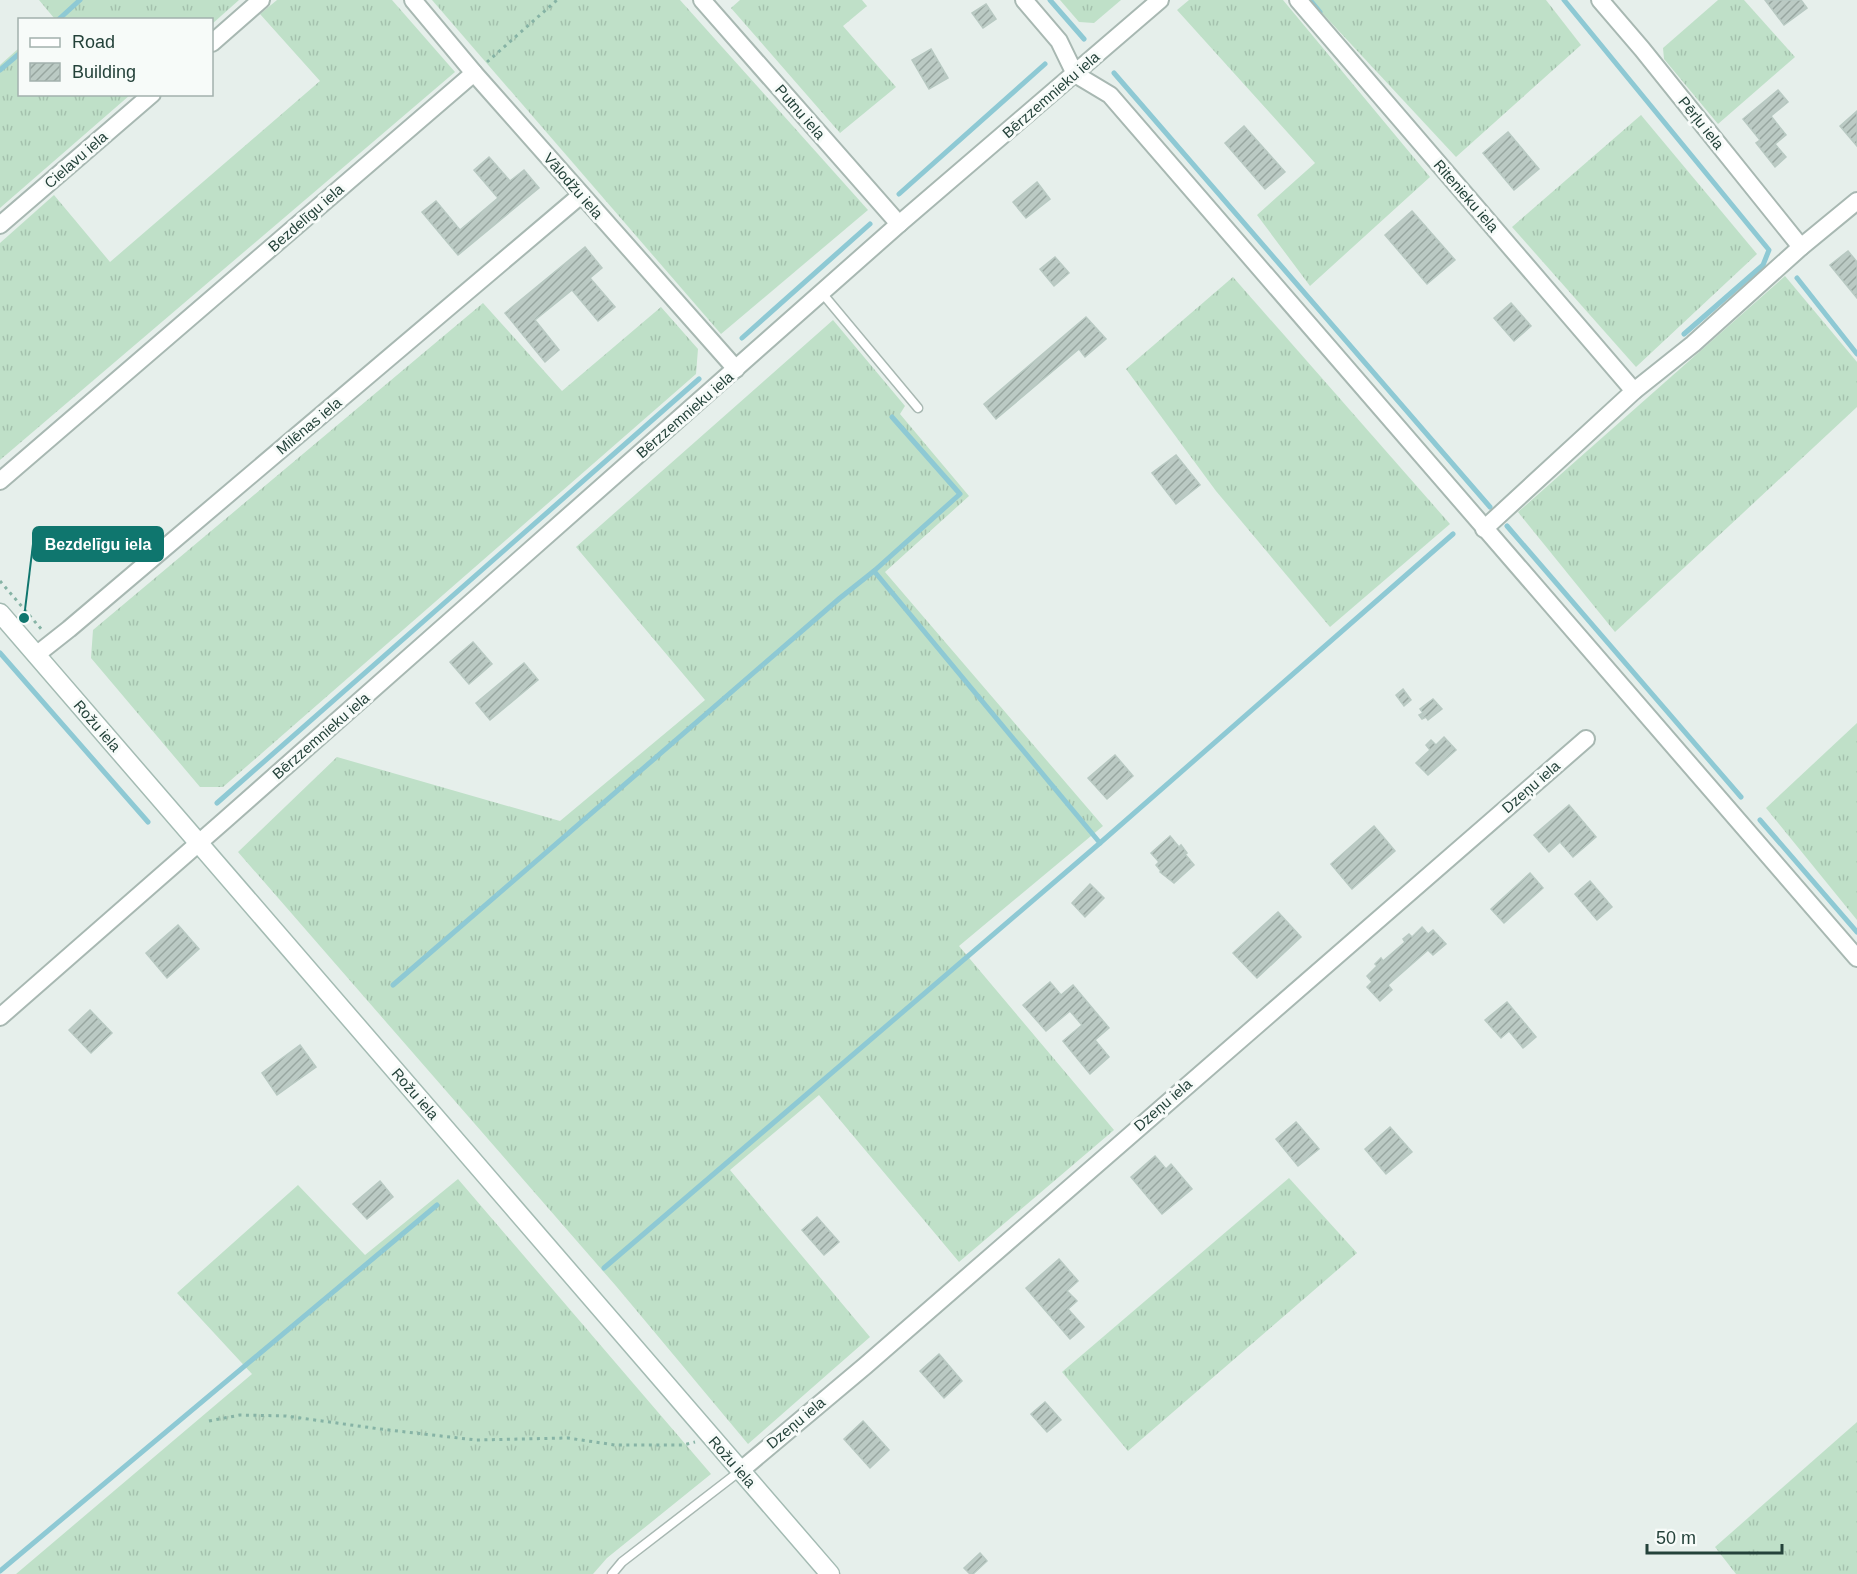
<svg xmlns="http://www.w3.org/2000/svg" width="1857" height="1574" viewBox="0 0 1857 1574" font-family="Arial,sans-serif">
<style>
.grass{fill:url(#grass-tufts)}
.lines{fill:none;stroke-linecap:round;stroke-linejoin:round}
.stream{stroke:#8ec9d4;stroke-width:5}
.building{fill:url(#building-hatch);stroke:#b8c9c2;stroke-width:1.5}
.lane-casing{stroke:#a8b8b2;stroke-width:11}
.street-casing{stroke:#a8b8b2;stroke-width:20}
.secondary-casing{stroke:#a4bbb3;stroke-width:21}
.path{stroke:#86b3a5;stroke-width:3;stroke-dasharray:3 4.5;stroke-linecap:butt}
.lane{stroke:#fff;stroke-width:8}
.street{stroke:#fff;stroke-width:16}
.secondary{stroke:#fff;stroke-width:18}
.labels{text-anchor:middle;stroke-width:6;stroke-linejoin:round;paint-order:stroke}
.street-label{font-size:15px;fill:#24423a;stroke:#f7fbf9}
.leader{fill:none;stroke:#0f766e;stroke-width:2}
.callout-dot{fill:#0f766e;stroke:#f7fbf9;stroke-width:2}
.callout{fill:#0f766e;stroke:#0f766e;stroke-width:2}
.callout-label{font-size:16px;text-anchor:middle;font-weight:bold;fill:#fff}
</style>
<defs>
<pattern id="grass-tufts" width="24" height="20" patternUnits="userSpaceOnUse" patternTransform="scale(1.5)"><rect width="24" height="20" fill="#bfe0c8"/><path d="M3 7l-1-3M5 7V3M7 7l1-3M15 17l-1-3M17 17v-4M19 17l1-3" fill="none" stroke="#a4c1ad"/></pattern>
<pattern id="building-hatch" width="6" height="6" patternUnits="userSpaceOnUse" patternTransform="scale(1.5)"><rect width="6" height="6" fill="#bbcac4"/><path d="M-1 1l2-2M0 6l6-6M5 7l2-2" fill="none" stroke="#98a6a0"/></pattern>
</defs>
<rect width="100%" height="100%" fill="#e6efeb"/>
<!-- grass -->
<g class="grass">
<path d="M39 0H239L212 24V20L53 19 54 18Z"/>
<path d="M277 0H392L455 72 0 460V243L54 195 110 262 320 81 260 14Z"/>
<path d="M432 0H680L868 210 721 334Z"/>
<path d="M740 0H862L867 6 843 26 896 87 840 133 731 8Z"/>
<path d="M1060 0H1121L1094 23 1079 22Z"/>
<path d="M1189 0H1283L1430 177 1310 286 1257 215 1315 163 1177 10Z"/>
<path d="M1310 0H1546L1581 45 1456 157Z"/>
<path d="M1718 0H1744L1795 57 1718 124 1664 59 1663 48Z"/>
<path d="M19 48 20 94 130 95 0 208V65Z"/>
<path d="M1641 115 1757 254 1636 367 1512 227Z"/>
<path d="M1785 276 1857 362V407L1615 632 1518 512Z"/>
<path d="M1233 277 1450 524 1330 627 1216 491 1126 369Z"/>
<path d="M483 303 562 391 661 307 698 349 696 374 223 787H200L91 658 93 630Z"/>
<path d="M833 320 905 406 900 414 969 496 885 572 1103 826 959 946 1114 1130 959 1262 819 1095 730 1170 870 1337 748 1444 616 1286 238 852 337 757 560 821 705 700 576 547Z"/>
<path d="M1857 723V920L1766 808Z"/>
<path d="M1289 1178 1357 1253 1128 1451 1062 1372Z"/>
<path d="M458 1179 711 1474 607 1558 593 1574H16L252 1374 177 1293 298 1185 365 1255Z"/>
<path d="M1857 1422V1574H1736L1715 1547Z"/>
</g>
<g class="lines">
<!-- stream -->
<g class="stream">
<path d="M1050 0 1084 39"/>
<path d="M1310 0 1320 12"/>
<path d="M1564 0 1769 250 1763 265 1684 334"/>
<path d="M58 20 80 0"/>
<path d="M0 70 20 53"/>
<path d="M1114 73 1490 507"/>
<path d="M899 194 1045 64"/>
<path d="M1797 278 1857 354"/>
<path d="M742 338 870 224"/>
<path d="M1507 526 1741 797"/>
<path d="M874 571 1100 843"/>
<path d="M0 653 148 822"/>
<path d="M217 803 699 379"/>
<path d="M1760 820 1857 932"/>
<path d="M393 985 840 598 874 571 960 494 892 417"/>
<path d="M604 1268 1100 843 1453 534"/>
<path d="M0 1571 437 1205"/>
</g>
</g>
<!-- building -->
<g class="building">
<path d="M1765 0H1801L1807 8 1784 25Z"/>
<path d="M986 4 996 19 983 28 972 13Z"/>
<path d="M931 49 948 78 929 89 912 60Z"/>
<path d="M1778 90 1788 102 1771 116 1786 135 1775 144 1786 157 1775 167 1756 143 1760 140 1743 119Z"/>
<path d="M1857 111V146L1840 126Z"/>
<path d="M1244 126 1285 172 1265 189 1225 143Z"/>
<path d="M1508 132 1539 169 1514 190 1483 153Z"/>
<path d="M489 157 510 181 524 170 539 188 458 255 422 212 436 201 460 230 498 198 474 170Z"/>
<path d="M1037 182 1050 199 1026 218 1013 202Z"/>
<path d="M1412 211 1455 260 1427 284 1385 235Z"/>
<path d="M585 247 602 268 590 278 615 307 598 321 572 290 535 320 559 350 545 362 505 313Z"/>
<path d="M1848 251 1857 262V298L1830 265Z"/>
<path d="M1055 257 1069 273 1054 286 1040 269Z"/>
<path d="M1511 303 1531 326 1514 341 1494 318Z"/>
<path d="M1086 317 1106 339 1085 357 1079 349 996 419 984 404Z"/>
<path d="M1176 455 1200 485 1176 504 1152 473Z"/>
<path d="M473 642 492 664 469 684 450 662Z"/>
<path d="M524 663 538 680 490 720 476 703Z"/>
<path d="M1403 689 1411 700 1404 706 1396 695Z"/>
<path d="M1433 699 1442 709 1428 720 1426 717 1422 719 1419 715 1423 713 1420 709Z"/>
<path d="M1444 737 1456 750 1428 775 1416 763 1430 750 1426 745 1431 740 1436 745Z"/>
<path d="M1115 755 1133 776 1107 799 1088 778Z"/>
<path d="M1569 805 1596 837 1573 857 1560 842 1549 852 1534 835Z"/>
<path d="M1374 826 1395 851 1352 889 1331 864Z"/>
<path d="M1170 836 1179 847 1181 845 1187 853 1185 854 1194 865 1174 883 1160 872 1161 871 1156 865 1159 862 1151 853Z"/>
<path d="M1530 873 1543 888 1504 923 1491 909Z"/>
<path d="M1590 881 1612 907 1597 920 1575 894Z"/>
<path d="M1090 884 1104 898 1085 917 1072 903Z"/>
<path d="M1278 912 1301 937 1257 978 1233 953Z"/>
<path d="M178 925 199 949 167 978 146 953Z"/>
<path d="M1422 927 1428 934 1433 930 1446 944 1433 955 1428 950 1388 985 1392 990 1380 1001 1367 987 1372 982 1367 976 1377 966 1375 964 1381 958 1383 961 1405 942 1403 939 1409 934 1412 937Z"/>
<path d="M1050 982 1061 995 1073 985 1109 1028 1095 1040 1109 1057 1090 1074 1063 1041 1082 1025 1070 1011 1046 1031 1023 1005Z"/>
<path d="M1507 1002 1536 1037 1523 1048 1509 1031 1501 1038 1485 1020Z"/>
<path d="M90 1010 112 1033 91 1053 69 1030Z"/>
<path d="M300 1045 316 1067 277 1095 262 1073Z"/>
<path d="M1296 1122 1319 1149 1298 1166 1276 1139Z"/>
<path d="M1390 1127 1412 1152 1386 1174 1365 1149Z"/>
<path d="M1155 1156 1166 1169 1171 1164 1192 1189 1162 1214 1131 1177Z"/>
<path d="M380 1181 393 1197 367 1219 353 1204Z"/>
<path d="M817 1217 839 1242 824 1255 802 1230Z"/>
<path d="M1059 1259 1078 1281 1067 1291 1077 1301 1068 1309 1084 1327 1070 1339 1026 1288Z"/>
<path d="M939 1354 962 1381 944 1398 920 1371Z"/>
<path d="M1045 1402 1061 1420 1047 1432 1031 1414Z"/>
<path d="M863 1421 889 1450 870 1468 844 1439Z"/>
<path d="M980 1553 987 1561 973 1574H970L964 1568Z"/>
</g>
<g class="lines">
<defs>
<g id="lane">
<path d="M822 293 918 408"/>
<path d="M612 1574 622 1562 740 1471"/>
</g>
<g id="street">
<path d="M413 0 474 73 736 369"/>
<path d="M702 0 899 224"/>
<path d="M1024 0 1059 41 1075 74 1110 95 1857 958"/>
<path d="M1298 0 1634 391"/>
<path d="M1600 0 1642 49 1801 247"/>
<path d="M212 43 261 0"/>
<path d="M0 225 152 94"/>
<path d="M0 481 474 73"/>
<path d="M1484 529 1634 391 1693 344 1801 247 1857 201"/>
<path d="M36 655 69 629 581 195"/>
<path d="M0 1017 225 820 899 224 1160 0"/>
<path d="M740 1471 865 1366 1586 739"/>
</g>
<path id="secondary" d="M0 613 830 1574"/>
</defs>
<!-- lane casing -->
<use href="#lane" class="lane-casing"/>
<!-- street casing -->
<use href="#street" class="street-casing"/>
<!-- secondary casing -->
<use href="#secondary" class="secondary-casing"/>
<!-- path -->
<g class="path">
<path d="M487 62 557 0"/>
<path d="M0 581 42 630"/>
<path d="M209 1421 240 1415 286 1416 380 1429 476 1440 568 1438 615 1445H683L695 1442"/>
</g>
<!-- lane -->
<use href="#lane" class="lane"/>
<!-- street -->
<use href="#street" class="street"/>
<!-- secondary -->
<use href="#secondary" class="secondary"/>
</g>
<g class="labels">
<!-- street labels -->
<g class="street-label">
<text transform="translate(1051 95) rotate(-41)" y="5">Bērzzemnieku iela</text>
<text transform="translate(800 112) rotate(49)" y="5">Putnu iela</text>
<text transform="translate(1701 123) rotate(51)" y="5">Pērļu iela</text>
<text transform="translate(76 160) rotate(-41)" y="5">Cielavu iela</text>
<text transform="translate(573 186) rotate(49)" y="5">Vālodžu iela</text>
<text transform="translate(1466 196) rotate(49)" y="5">Ritenieku iela</text>
<text transform="translate(306 218) rotate(-41)" y="5">Bezdelīgu iela</text>
<text transform="translate(685 415) rotate(-41)" y="5">Bērzzemnieku iela</text>
<text transform="translate(309 426) rotate(-40)" y="5">Milēnas iela</text>
<text transform="translate(97 726) rotate(49)" y="5">Rožu iela</text>
<text transform="translate(321 736) rotate(-41)" y="5">Bērzzemnieku iela</text>
<text transform="translate(1531 787) rotate(-41)" y="5">Dzeņu iela</text>
<text transform="translate(415 1094) rotate(49)" y="5">Rožu iela</text>
<text transform="translate(1163 1105) rotate(-41)" y="5">Dzeņu iela</text>
<text transform="translate(796 1423) rotate(-40)" y="5">Dzeņu iela</text>
<text transform="translate(732 1462) rotate(49)" y="5">Rožu iela</text>
</g>
</g>
<!-- callouts -->
<path class="leader" d="M24 618L33 544"/>
<circle class="callout-dot" cx="24" cy="618" r="6"/>
<rect class="callout" x="33" y="527" width="130" height="34" rx="6"/>
<g class="callout-label">
<text x="98" y="550">Bezdelīgu iela</text>
</g>
<!-- legend -->
<rect x="18" y="18" width="195" height="78" fill="#f7fbf9" stroke="#a3b1ad" stroke-width="1.5"/>
<rect x="30" y="38" width="30" height="9" fill="#ffffff" stroke="#a3b1ad" stroke-width="1.5"/>
<text x="72" y="48" font-size="18" fill="#24423a">Road</text>
<rect x="30" y="63" width="30" height="18" fill="url(#building-hatch)" stroke="#a3b1ad" stroke-width="1.5"/>
<text x="72" y="78" font-size="18" fill="#24423a">Building</text>
<!-- scale -->
<path d="M1647 1544v9h135v-9" fill="none" stroke="#24423a" stroke-width="3"/>
<text x="1656" y="1544" font-size="18" fill="#24423a" stroke="#f7fbf9" stroke-width="4.5" paint-order="stroke">50 m</text>
</svg>
